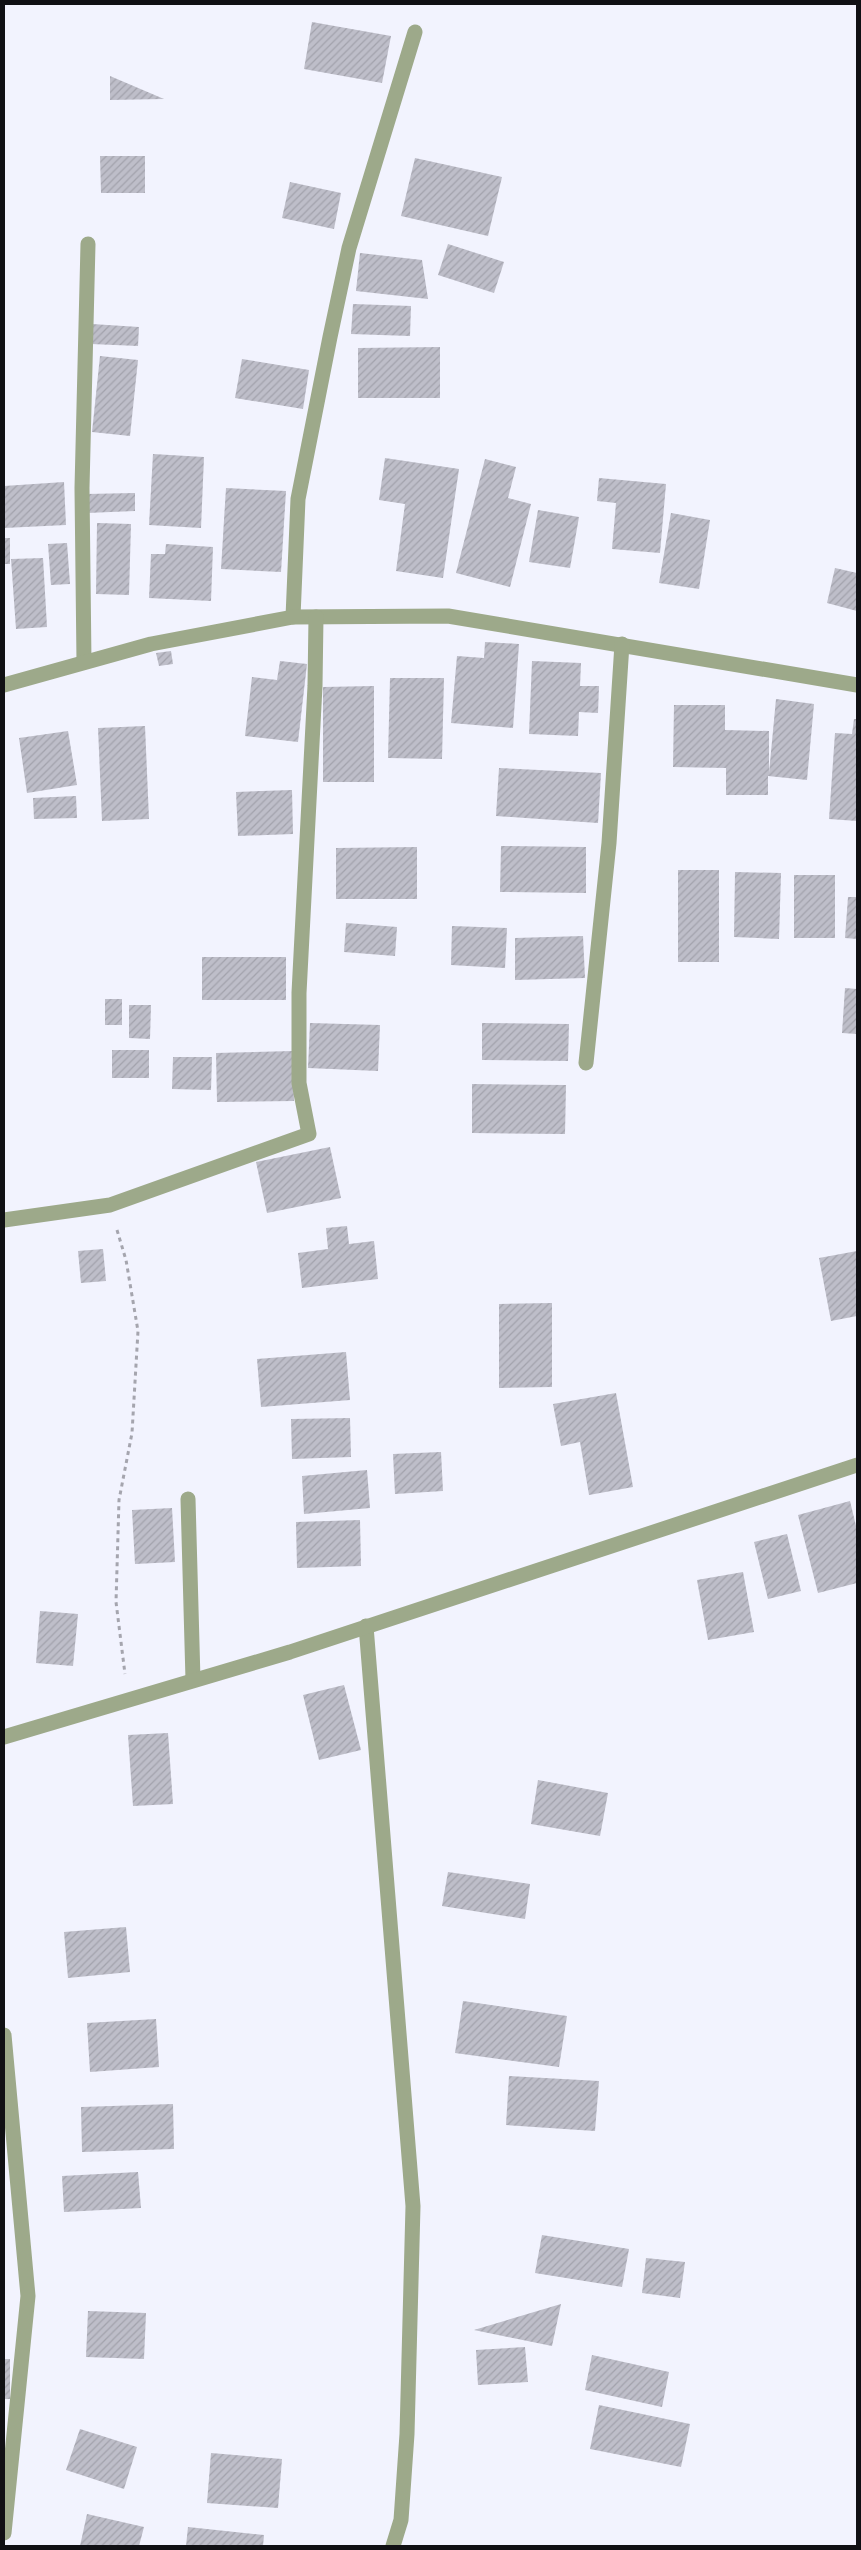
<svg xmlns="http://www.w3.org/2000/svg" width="861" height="2550" viewBox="0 0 861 2550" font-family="Figtree,sans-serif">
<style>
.building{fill:url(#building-hatch)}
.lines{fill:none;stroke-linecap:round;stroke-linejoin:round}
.path{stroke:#a5a5ae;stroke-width:3;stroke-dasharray:4 4;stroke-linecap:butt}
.minor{stroke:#9da98a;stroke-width:15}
</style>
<defs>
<pattern id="building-hatch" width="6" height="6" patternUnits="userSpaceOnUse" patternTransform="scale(1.25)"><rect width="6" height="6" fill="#bebec9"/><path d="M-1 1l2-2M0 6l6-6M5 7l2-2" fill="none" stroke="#a2a2ac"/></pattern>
</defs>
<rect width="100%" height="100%" fill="#f2f3fe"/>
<!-- building -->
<g class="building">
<path d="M312 22 391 36 382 83 304 69Z"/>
<path d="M110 76 164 99 110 100Z"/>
<path d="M100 156H145V193H101Z"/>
<path d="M415 158 502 177 488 236 401 216Z"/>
<path d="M290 182 341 193 334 229 282 218Z"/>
<path d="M448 244 504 262 494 293 438 275Z"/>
<path d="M360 253 422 260 428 299 356 291Z"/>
<path d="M353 304 411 306 410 336 351 334Z"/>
<path d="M92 324 139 327 138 346 91 344Z"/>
<path d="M440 347V398H358V348Z"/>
<path d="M100 356 138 360 130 436 92 432Z"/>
<path d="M242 359 309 370 303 409 235 398Z"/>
<path d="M153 454 204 457 201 528 149 525Z"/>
<path d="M385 458 459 469 443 578 396 571 405 504 379 500Z"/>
<path d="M485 459 516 467 508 498 531 504 510 587 456 573Z"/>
<path d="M599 478 666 484 660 553 612 549 616 503 597 501Z"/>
<path d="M64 482 66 525 4 528V486Z"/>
<path d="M226 488 286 491 281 572 221 569Z"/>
<path d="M135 493V511L87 513 86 494Z"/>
<path d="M538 510 579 517 570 568 529 562Z"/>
<path d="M671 513 710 520 699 589 659 583Z"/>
<path d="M97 523 131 524 129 595 96 594Z"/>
<rect x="4" y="538" width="6" height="26"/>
<path d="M67 543 70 584 51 585 48 544Z"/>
<path d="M166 544 213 547 211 601 149 598 151 554H165Z"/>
<path d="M43 558 47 627 16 629 11 559Z"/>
<path d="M835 568 857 573V611L827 603Z"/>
<path d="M485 642 519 644 513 728 451 723 457 656 484 658Z"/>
<path d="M171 651 173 664 159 666 156 653Z"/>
<path d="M280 661 307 664 298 742 245 736 252 677 277 680Z"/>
<path d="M532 661 581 663 580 686H599L598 713 579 712 578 736 529 734Z"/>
<path d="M390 678H444L442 759 388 758Z"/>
<path d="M374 686V782H323V687Z"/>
<path d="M776 699 814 704 807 780 768 776V795H726V768L673 767 674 705H725V730L769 731V773Z"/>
<path d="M854 719H857V821L829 819 835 733 852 734Z"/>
<path d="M145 726 149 819 102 821 98 728Z"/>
<path d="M68 731 77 785 27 793 19 738Z"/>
<path d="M499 768 601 773 598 823 496 816Z"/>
<path d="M292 790 293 834 238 836 236 792Z"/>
<path d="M76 796 77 818 34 819 33 798Z"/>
<path d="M501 846 586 847V893L500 892Z"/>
<path d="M417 847V899H336V848Z"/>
<rect x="678" y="870" width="41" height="92"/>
<path d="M735 872 781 873 779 939 734 937Z"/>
<rect x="794" y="875" width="41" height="63"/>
<path d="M848 897H857V939L845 938Z"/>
<path d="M346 923 397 927 395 956 344 952Z"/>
<path d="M452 926 507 928 505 968 451 965Z"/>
<path d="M583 936 585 978 515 980V938Z"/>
<rect x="202" y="957" width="84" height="43"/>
<path d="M845 988 857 989V1034L842 1033Z"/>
<rect x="105" y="999" width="17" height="26"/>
<path d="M129 1005H151L150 1039 129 1038Z"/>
<path d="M310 1023 380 1025 378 1071 308 1068Z"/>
<path d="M482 1023 569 1024 568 1061 482 1060Z"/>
<rect x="112" y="1050" width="37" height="28"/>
<path d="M293 1051 294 1101 217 1102 216 1053Z"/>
<path d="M173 1057H212L211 1090 172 1089Z"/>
<path d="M472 1084 566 1085 565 1134 472 1133Z"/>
<path d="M330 1147 341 1198 267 1213 256 1162Z"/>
<path d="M347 1226 349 1244 374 1241 378 1279 302 1288 298 1253 328 1249 326 1228Z"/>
<path d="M103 1249 106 1281 81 1283 78 1251Z"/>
<path d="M857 1251V1316L831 1321 819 1258Z"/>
<path d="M552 1303V1387L499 1388V1304Z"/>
<path d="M346 1352 350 1400 261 1407 257 1359Z"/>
<path d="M616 1393 633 1487 589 1495 580 1442 561 1446 553 1404Z"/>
<path d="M350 1418 351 1457 292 1459 291 1419Z"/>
<path d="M441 1452 443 1491 395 1494 393 1454Z"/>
<path d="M367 1470 370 1508 304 1514 302 1476Z"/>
<path d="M850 1501 857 1530V1583L818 1593 798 1515Z"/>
<path d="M172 1508 175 1562 135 1564 132 1510Z"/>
<path d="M360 1520 361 1566 297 1568 296 1522Z"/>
<path d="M787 1534 801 1591 768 1599 754 1542Z"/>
<path d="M743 1572 754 1632 708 1640 697 1580Z"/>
<path d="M40 1611 78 1614 73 1666 36 1663Z"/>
<path d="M344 1685 361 1750 319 1760 303 1695Z"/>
<path d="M168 1733 173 1804 133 1806 128 1735Z"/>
<path d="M538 1780 608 1793 600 1836 531 1824Z"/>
<path d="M448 1872 530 1884 525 1919 442 1906Z"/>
<path d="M126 1927 130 1972 68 1978 64 1932Z"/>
<path d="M463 2001 567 2016 559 2067 455 2053Z"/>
<path d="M156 2019 159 2067 90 2072 87 2023Z"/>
<path d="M509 2076 599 2081 595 2131 506 2125Z"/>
<path d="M173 2104 174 2149 82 2152 81 2107Z"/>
<path d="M138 2172 141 2208 64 2212 62 2176Z"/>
<path d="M542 2235 629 2249 622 2287 535 2273Z"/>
<path d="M646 2258 685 2262 680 2298 642 2293Z"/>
<path d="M561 2304 552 2346 474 2330Z"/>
<path d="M88 2311 146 2313 144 2359 86 2357Z"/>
<path d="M525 2347 528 2382 478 2385 476 2350Z"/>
<path d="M592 2355 669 2372 662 2407 585 2390Z"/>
<rect x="4" y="2359" width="6" height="40"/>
<path d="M599 2405 690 2424 681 2467 590 2449Z"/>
<path d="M80 2429 137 2447 124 2489 66 2470Z"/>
<path d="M211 2453 282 2459 278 2508 207 2503Z"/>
<path d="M87 2514 144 2527 139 2546H80Z"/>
<path d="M188 2527 264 2535 263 2546H186Z"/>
</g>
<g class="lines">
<!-- path -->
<path class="path" d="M117 1230 126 1260 138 1331 132 1433 119 1500 116 1602 125 1674"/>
<!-- minor -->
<g class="minor">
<path d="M293 617 298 499 330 337 349 248 415 32"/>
<path d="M84 662 82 488 88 244"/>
<path d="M4 685 151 644 293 617 448 616 857 685"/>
<path d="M586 1063 609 843 622 644"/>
<path d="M4 1220 110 1205 309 1134 299 1083V993L315 686 316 617"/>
<path d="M188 1499 193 1680"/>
<path d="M366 1626 413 2206 407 2434 401 2520 393 2546"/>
<path d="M4 1737 290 1652 857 1465"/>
<path d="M4 2035 28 2296 4 2533"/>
</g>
</g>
<!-- border -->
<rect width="861" height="2550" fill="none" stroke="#101014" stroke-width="10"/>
</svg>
